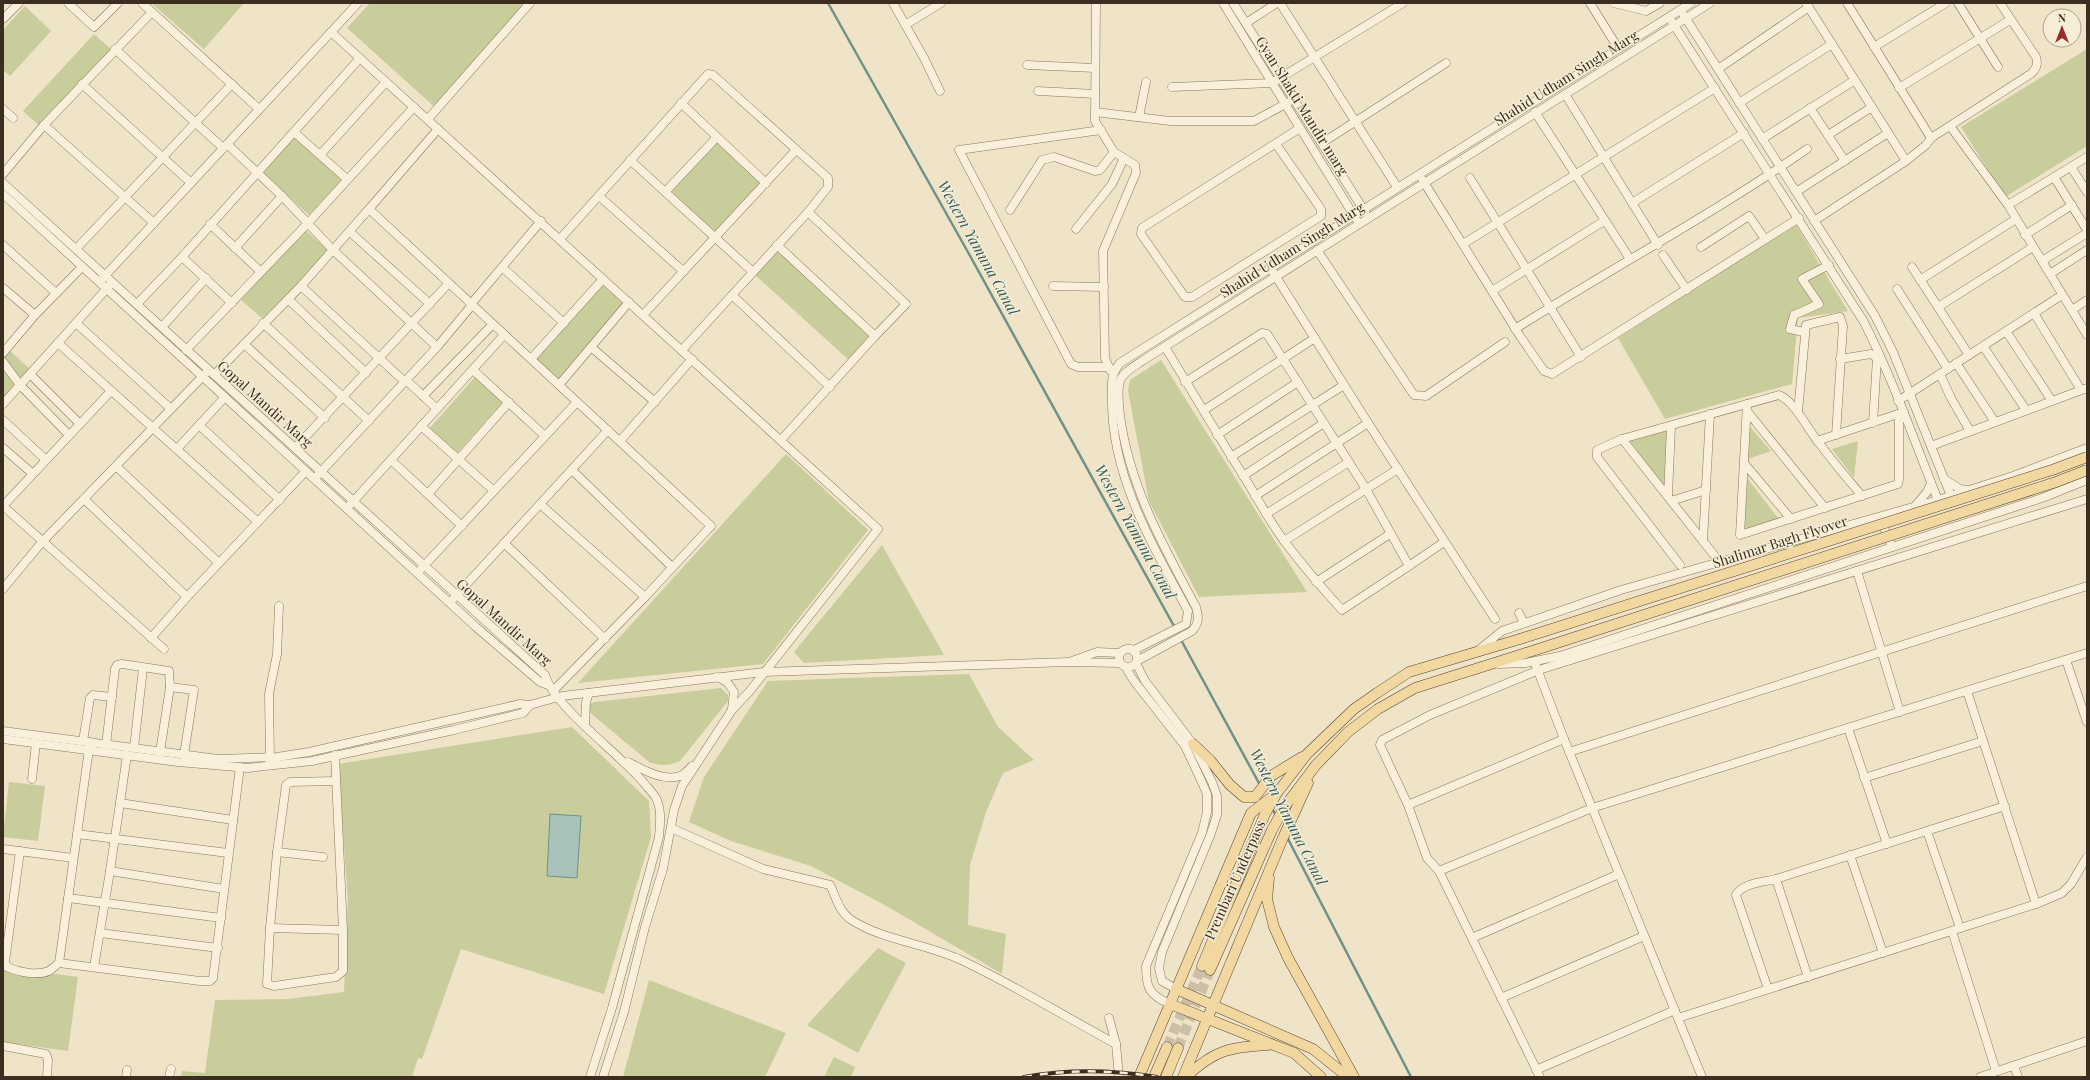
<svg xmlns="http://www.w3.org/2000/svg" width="2090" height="1080" viewBox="0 0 2090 1080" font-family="'Playfair Display',serif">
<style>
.green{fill:#c8cd9b}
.water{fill:#a9c3bb;stroke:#6f9289}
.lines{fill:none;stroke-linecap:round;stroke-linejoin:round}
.stream{stroke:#6f9289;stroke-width:2.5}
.major-tunnel{stroke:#cbbfa6;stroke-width:10;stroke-dasharray:10 5;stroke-linecap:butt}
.minor-casing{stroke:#8b755c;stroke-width:9}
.major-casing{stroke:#594330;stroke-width:11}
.minor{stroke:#f9f0db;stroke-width:8}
.major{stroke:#f1d7a0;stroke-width:10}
.rail-casing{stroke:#3b2d20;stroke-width:4}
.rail{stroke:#f6edd7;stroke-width:2.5;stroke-dasharray:8;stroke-linecap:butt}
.major-bridge-casing{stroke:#594330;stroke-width:11;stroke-linecap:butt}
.major-bridge{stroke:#f1d7a0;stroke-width:10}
.labels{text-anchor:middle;stroke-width:3;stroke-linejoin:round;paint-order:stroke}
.street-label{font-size:14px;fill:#3b2d20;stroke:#f6edd7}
.water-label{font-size:15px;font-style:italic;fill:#2f5b58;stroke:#f6edd7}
</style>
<rect width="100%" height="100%" fill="#efe3c8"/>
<!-- green -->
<g class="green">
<path d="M151 3H244L204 49Z"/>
<path d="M370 3H535L438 110 347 28Z"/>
<path d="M25 6 51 31 10 76 3 70V30Z"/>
<path d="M94 34 113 51 42 128 23 111Z"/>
<path d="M2087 49V146L2005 197 1961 127Z"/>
<path d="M295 136 342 179 309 215 262 173Z"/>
<path d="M717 141 761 182 715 232 671 191Z"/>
<path d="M1796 225 1848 311 1798 318 1792 384 1665 419 1618 338Z"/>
<path d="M305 230 328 250 264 320 241 300Z"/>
<path d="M777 251 872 337 850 361 755 275Z"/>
<path d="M602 285 624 304 558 379 536 359Z"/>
<path d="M8 349 31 370 3 400V354Z"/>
<path d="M1161 360 1307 592 1199 597 1149 501 1128 391 1130 380Z"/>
<path d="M475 377 503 402 457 453 429 429Z"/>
<path d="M1750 427 1771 451 1748 459Z"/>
<path d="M1667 431 1664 487 1630 441Z"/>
<path d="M1858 441 1854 478 1832 449Z"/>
<path d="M786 454 868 530 763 664 578 683Z"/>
<path d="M1747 478 1778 518 1745 529Z"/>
<path d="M882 545 944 655 804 663 794 652Z"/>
<path d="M969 674 998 727 1034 760 1003 773 986 812 970 865 968 925 1006 934 1002 974 890 908 811 866 731 841 689 822 704 777 768 681Z"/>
<path d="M721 688 728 695V701L680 761C669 766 660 766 649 762L588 711V705L595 702Z"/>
<path d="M572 727 649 801 651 837 604 994 461 949 422 1059 418 1058 412 1077H181L182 1071 205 1073 215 1000 288 999 344 992 348 901 338 764Z"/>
<path d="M9 782 45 786 38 841 3 837Z"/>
<path d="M878 948 906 963 858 1053 807 1025Z"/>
<path d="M3 967 78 977 68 1051 3 1042Z"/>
<path d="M649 980 786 1033 765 1077H623Z"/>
<path d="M834 1057 855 1067 851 1077H824Z"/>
</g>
<!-- water -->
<path class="water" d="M550 814 581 816 577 878 547 876Z"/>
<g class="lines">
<!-- stream -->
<g class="stream">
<path d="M828 3 969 254 1175 628"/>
<path d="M1180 638 1260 785"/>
<path d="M1271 807 1277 817"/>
<path d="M1287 837 1411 1077"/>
</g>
<!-- major-tunnel -->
<g class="major-tunnel">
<path d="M1167 1047 1202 966"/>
<path d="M1178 1048 1210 970"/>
</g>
<defs>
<g id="minor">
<path d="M68 3 94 27 118 3"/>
<path d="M142 3 259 109"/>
<path d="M893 3 924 58 940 91"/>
<path d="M1096 3 1095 121 1114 152 1135 165 1136 173 1103 251 1105 358 1110 370"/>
<path d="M1223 3 1356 219"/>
<path d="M1233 3 1365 212"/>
<path d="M1280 3 1397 187"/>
<path d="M1590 3 1618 48"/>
<path d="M1614 3 1646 11 1660 3"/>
<path d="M1806 3 1906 161 1814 221"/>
<path d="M1847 3 1931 138"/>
<path d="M1958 3 1998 67"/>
<path d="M1683 14 1875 316 1893 352 1951 496"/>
<path d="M3 19 19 3"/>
<path d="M1672 22 1864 322C1893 380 1914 440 1938 500"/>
<path d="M1246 23 1277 3"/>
<path d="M905 25 941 3"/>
<path d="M331 32 878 529 749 692 732 710 682 786 674 810 663 869 645 927 624 1012 603 1077"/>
<path d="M1874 47 1946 3"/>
<path d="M115 49 223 148"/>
<path d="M1027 65 1095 68"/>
<path d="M1718 69 1809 7"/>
<path d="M82 84 191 183"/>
<path d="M1172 87 1272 83 1403 3"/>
<path d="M1899 88 2010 20"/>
<path d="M1038 91 1095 94"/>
<path d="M1565 94 1658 245"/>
<path d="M681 103 766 183"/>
<path d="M1739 103 1832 44"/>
<path d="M1810 108 1845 161"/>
<path d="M3 109 13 118"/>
<path d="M1095 112 1170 121H1254L1289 102"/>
<path d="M1535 112 1630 259"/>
<path d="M1139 117 1146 82"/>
<path d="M428 119 530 3"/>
<path d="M44 125 154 223"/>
<path d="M1950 126 2008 205"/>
<path d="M438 129 369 209 711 526 645 597 553 691"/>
<path d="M1101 130 959 150 1071 364 1078 367H1109"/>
<path d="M294 132 347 179"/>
<path d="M1828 135 1872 107"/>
<path d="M1762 139 1855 80"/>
<path d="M1322 143 1446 63"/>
<path d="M227 144 282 196 333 250 437 347"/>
<path d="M1276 144 1321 209V216L1192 297H1185L1141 234 1142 228 1300 128"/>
<path d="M320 155 386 82"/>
<path d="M2087 157 2008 205 2087 335"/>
<path d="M630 160 753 272"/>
<path d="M1906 161 1926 145 1931 138 2032 73C2037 67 2038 64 2036 57L2000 3"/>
<path d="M2071 167 2087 192"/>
<path d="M3 174 44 125 152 12"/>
<path d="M2054 177 2087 230"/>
<path d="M1470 178 1581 357"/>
<path d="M1422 179 1520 336 1544 371 1552 374 1799 218"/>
<path d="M3 183 545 675C555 708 620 754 644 783 648 788 653 793 656 798 662 810 660 824 659 837L612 1008 590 1077"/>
<path d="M665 192 717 137"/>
<path d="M1796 192 1888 133"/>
<path d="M3 194 476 627 540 682 548 685"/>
<path d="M599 196 683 271"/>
<path d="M1632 203 1744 133"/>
<path d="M1010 210 1042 160 1054 157 1095 171 1100 170 1114 152"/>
<path d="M210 224 261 272"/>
<path d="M1076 229 1112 184 1124 158"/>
<path d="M350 232 430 304"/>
<path d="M2025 235 2072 205"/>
<path d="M560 239 708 74 713 75 828 178V187L808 212 682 350"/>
<path d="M1463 244 1715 88"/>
<path d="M3 245 56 293"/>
<path d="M777 245 875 336 906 304 808 212"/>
<path d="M1701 247 1749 216 1765 239"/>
<path d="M235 248 282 196"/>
<path d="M76 249 232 84"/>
<path d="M1317 250 1414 395 1426 396 1505 342"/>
<path d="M1663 255 1687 290"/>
<path d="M182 257 232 303"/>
<path d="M2042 261 2087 233"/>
<path d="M1912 267 1969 355"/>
<path d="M503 268 564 323"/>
<path d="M1273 272 1368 423 1495 619"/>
<path d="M2050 274 2087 250"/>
<path d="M101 280 358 3"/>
<path d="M1920 280 2016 219"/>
<path d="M301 286 405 382"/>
<path d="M1053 286 1104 287"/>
<path d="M3 288 35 315"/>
<path d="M1897 289 1948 369"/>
<path d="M1492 291 1604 221"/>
<path d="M732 295 830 387"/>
<path d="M288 299 366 373"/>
<path d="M137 304 182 257 360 58"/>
<path d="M471 304 541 221"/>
<path d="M1938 307 2033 247"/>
<path d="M2072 310 2087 300"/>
<path d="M2034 313 2081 390"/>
<path d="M643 315 796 150"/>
<path d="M76 323 171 409"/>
<path d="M263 323 369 421"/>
<path d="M162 327 206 278"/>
<path d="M1515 329C1612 268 1713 214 1807 149"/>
<path d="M2006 331 2052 401"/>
<path d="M1804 332 1790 329 1794 315 1819 304 1802 279 1829 265"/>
<path d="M58 343 258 522"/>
<path d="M244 344 325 418"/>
<path d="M1983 346 2026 410"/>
<path d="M591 347 655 402"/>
<path d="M1165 347C1191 389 1216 433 1243 475 1257 497 1269 521 1285 542 1303 566 1322 588 1342 610L1409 566 1366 489 1267 334 1262 333 1185 382"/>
<path d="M186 350 308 223 414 107"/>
<path d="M3 353 35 315 82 267"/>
<path d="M531 359 603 279"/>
<path d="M1840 359 1871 354 1877 358 1873 423"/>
<path d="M3 362 20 385 69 435"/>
<path d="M1956 363 1995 422"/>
<path d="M473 370 545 436"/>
<path d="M30 374 80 424"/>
<path d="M1940 374 1951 398 1970 431"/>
<path d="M214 375 301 286 369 209"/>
<path d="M406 380 437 409"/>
<path d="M559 385 629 302"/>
<path d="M423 396 493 324"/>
<path d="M1898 401 2062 295"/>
<path d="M3 404 110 285"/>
<path d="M1747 404 1740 535 1898 484 1899 480V414"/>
<path d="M1204 410 1315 338"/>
<path d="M1747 411 1825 508"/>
<path d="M1798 412 1806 325 1840 317 1843 326 1836 435"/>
<path d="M3 420 46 460"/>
<path d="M199 425 280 500"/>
<path d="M421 426 494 491"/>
<path d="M1217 435 1298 382"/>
<path d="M1622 439 1714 555"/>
<path d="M781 440 875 336"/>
<path d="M620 441 692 359"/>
<path d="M1817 441 1904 412"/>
<path d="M1931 446 2087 388"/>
<path d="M3 448 33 474"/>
<path d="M295 448 449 283"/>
<path d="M177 449 225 397"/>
<path d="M1231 457 1344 385"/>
<path d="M391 460 462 526"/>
<path d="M1744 463 1791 519"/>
<path d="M116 466 219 563"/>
<path d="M572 470 672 567"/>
<path d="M317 476 437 347 472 305"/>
<path d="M1243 476 1324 423"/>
<path d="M1944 479 1960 489 1967 490"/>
<path d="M428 494 509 402"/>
<path d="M1255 496 1368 423"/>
<path d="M1668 496 1671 426"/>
<path d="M84 499 187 597"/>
<path d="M1671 501 1706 490"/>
<path d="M540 504 645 597"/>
<path d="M3 506 164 649"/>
<path d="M3 506 111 391"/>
<path d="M349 506 504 335"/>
<path d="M1915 506 1927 492 1931 483"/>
<path d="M1266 514 1349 462"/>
<path d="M1880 518 1892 547"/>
<path d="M1284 541 1398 469"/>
<path d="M1703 541 1710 414"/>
<path d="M504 543 605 639"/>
<path d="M1680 565 1597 457V450L1622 439 1779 395C1794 401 1807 428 1817 440 1831 460 1847 478 1862 496"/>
<path d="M1409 566 1444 542"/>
<path d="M421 569 577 402"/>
<path d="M1857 571 1900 712"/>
<path d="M1316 582 1390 534"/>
<path d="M3 589 42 542 205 374"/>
<path d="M453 599 608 430"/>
<path d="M1519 613 1524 623"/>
<path d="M151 638 187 597 306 471"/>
<circle cx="1128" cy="658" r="9"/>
<path d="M1130 649 1134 650 1186 624 1188 611C1153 546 1111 476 1112 399 1112 383 1110 376 1120 363L1691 3"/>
<path d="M1480 649 1502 631 1621 590 1938 500 2013 476 2087 448"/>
<path d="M2066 660 2087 722"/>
<path d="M1072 661 1097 652 1120 653"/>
<path d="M1137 661 1192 631C1199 623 1199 618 1196 607 1163 546 1129 485 1120 415 1119 405 1117 391 1120 381 1122 373 1135 366 1142 361L1710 3"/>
<path d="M1136 663 1145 681 1193 744 1212 782 1217 796V815L1210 836 1162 952 1159 968 1162 981 1176 989"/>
<path d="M1499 664 1525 663 1560 656 2042 498 2087 480"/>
<path d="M1536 666 1564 739 1702 1077"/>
<path d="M1126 668 1134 681 1185 746 1200 778 1207 794V812L1202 833 1146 966C1146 988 1149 995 1170 1004"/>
<path d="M717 677 727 682 734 692 732 709"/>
<path d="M170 687 194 690 184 755"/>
<path d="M1967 691 2036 904"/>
<path d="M585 725 586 702 589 693"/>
<path d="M1848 728 1887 844"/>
<path d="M3 731 218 759 277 757 309 752 520 704 530 705 562 696 764 672 1069 662 1120 663"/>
<path d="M3 739 178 762 248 768 312 761 454 730 523 713 530 705"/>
<path d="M1564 739 1408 805 1380 745 1382 740 1430 715 1539 670 2087 499"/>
<path d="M83 741 90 698 93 695 112 697"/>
<path d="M90 742 59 963 200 981H210L213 978 240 767"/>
<path d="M106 745 115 669 117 665 122 664 169 671 170 687 160 752"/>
<path d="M134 748 143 668"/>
<path d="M1569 752 2087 586"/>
<path d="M335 755 343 930V971L336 977 274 986 267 984 270 928 343 930"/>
<path d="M270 761 269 694 277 654 279 606"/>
<path d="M628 762C642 769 663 782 680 776 684 775 689 769 692 766"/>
<path d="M1864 778 1983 741"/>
<path d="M32 779 36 743"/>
<path d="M120 803 233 820"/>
<path d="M1408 805 1427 858 1439 871"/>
<path d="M671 828 763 869 830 885C836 897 839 911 850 919 883 941 925 943 961 960 1014 985 1064 1016 1116 1044"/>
<path d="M1927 831 1960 928"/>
<path d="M77 834 228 853"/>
<path d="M3 849 73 858"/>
<path d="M20 851 5 962 7 967C18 972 37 976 49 971 52 969 56 965 59 963"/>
<path d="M277 852 323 857"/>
<path d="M1850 855 1883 953"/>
<path d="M110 871 224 889"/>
<path d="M1776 879 1808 977"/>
<path d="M68 898 221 918"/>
<path d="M270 928 277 852 286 785 290 782 336 781"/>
<path d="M1952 931 1996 1071"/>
<path d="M100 933 218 948"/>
<path d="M1472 938 1619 874"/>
<path d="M94 967 110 871 127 755"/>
<path d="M1768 989 1736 895C1742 883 1764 882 1776 879L2005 806"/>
<path d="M1501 998 1644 936"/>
<path d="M1109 1018 1116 1044 1119 1077"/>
<path d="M1678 1018 2036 904 2062 893 2071 884 2087 857"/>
<path d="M3 1046 46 1054 48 1060 47 1077"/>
<path d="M2014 1066 2018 1077"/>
<path d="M1536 1070 1675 1010"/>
<path d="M126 1077 127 1070"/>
<path d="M169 1077 171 1069"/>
<path d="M1540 1077 1439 871 1592 808 2087 653"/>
<path d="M1980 1077 2087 1041"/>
</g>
<g id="major">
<path d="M1193 744 1210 760 1230 785 1244 797H1255L1271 776 1302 757"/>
<path d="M1269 878 1267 899 1274 927 1288 958 1354 1077"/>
<path d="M1202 966 1265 814 1277 793 1307 754 1354 709 1377 693 1409 672 1520 639"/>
<path d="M1210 970 1272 830 1285 806 1316 765 1348 732 1378 709 1415 688 1526 653"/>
<path d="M1176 989 1313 1049 1348 1077"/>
<path d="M1170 1004 1294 1053 1321 1077"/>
<path d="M1139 1077 1251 813 1273 796"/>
<path d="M1154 1077 1167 1047"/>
<path d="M1166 1077 1178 1048"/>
<path d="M1183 1077 1282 840 1308 783"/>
<path d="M1186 1077C1214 1050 1230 1047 1268 1045"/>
</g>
</defs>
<!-- minor casing -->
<use href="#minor" class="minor-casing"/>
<!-- major casing -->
<use href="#major" class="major-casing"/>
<!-- minor -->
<use href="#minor" class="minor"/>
<!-- major -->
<use href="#major" class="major"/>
<defs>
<path id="rail" d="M1024 1077C1068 1069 1113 1070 1157 1077"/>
</defs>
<!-- rail casing -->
<use href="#rail" class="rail-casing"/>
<!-- rail -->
<use href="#rail" class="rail"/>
<defs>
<g id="major-bridge">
<path d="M1520 639 2052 470 2087 457"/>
<path d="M1526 653 2056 482 2087 470"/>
</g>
</defs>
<!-- major-bridge casing -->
<use href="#major-bridge" class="major-bridge-casing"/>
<!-- major-bridge -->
<use href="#major-bridge" class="major-bridge"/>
</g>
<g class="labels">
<!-- street labels -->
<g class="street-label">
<text transform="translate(1566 78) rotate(-32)" y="5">Shahid Udham Singh Marg</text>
<text transform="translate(1302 106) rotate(58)" y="5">Gyan Shakti Mandir marg</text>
<text transform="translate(1292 250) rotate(-32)" y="5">Shahid Udham Singh Marg</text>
<text transform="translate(265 404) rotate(42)" y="5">Gopal Mandir Marg</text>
<text transform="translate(1780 542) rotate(-18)" y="5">Shalimar Bagh Flyover</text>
<text transform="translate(504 622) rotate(42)" y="5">Gopal Mandir Marg</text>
<text transform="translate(1235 880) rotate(-66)" y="5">Prembari Underpass</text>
</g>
<!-- water labels -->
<g class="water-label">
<text transform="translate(978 248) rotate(61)" y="5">Western Yamuna Canal</text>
<text transform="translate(1135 532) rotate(61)" y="5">Western Yamuna Canal</text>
<text transform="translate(1288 817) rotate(63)" y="5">Western Yamuna Canal</text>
</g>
</g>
<!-- border -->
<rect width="2090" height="1080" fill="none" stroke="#3b2d20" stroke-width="8"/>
<!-- north arrow -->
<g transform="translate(2062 28)"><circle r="19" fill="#f6edd7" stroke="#aba08e"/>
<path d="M0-3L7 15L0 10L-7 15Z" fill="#9a2c2e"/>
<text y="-6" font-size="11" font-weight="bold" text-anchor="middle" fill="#3b2d20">N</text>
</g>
</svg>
